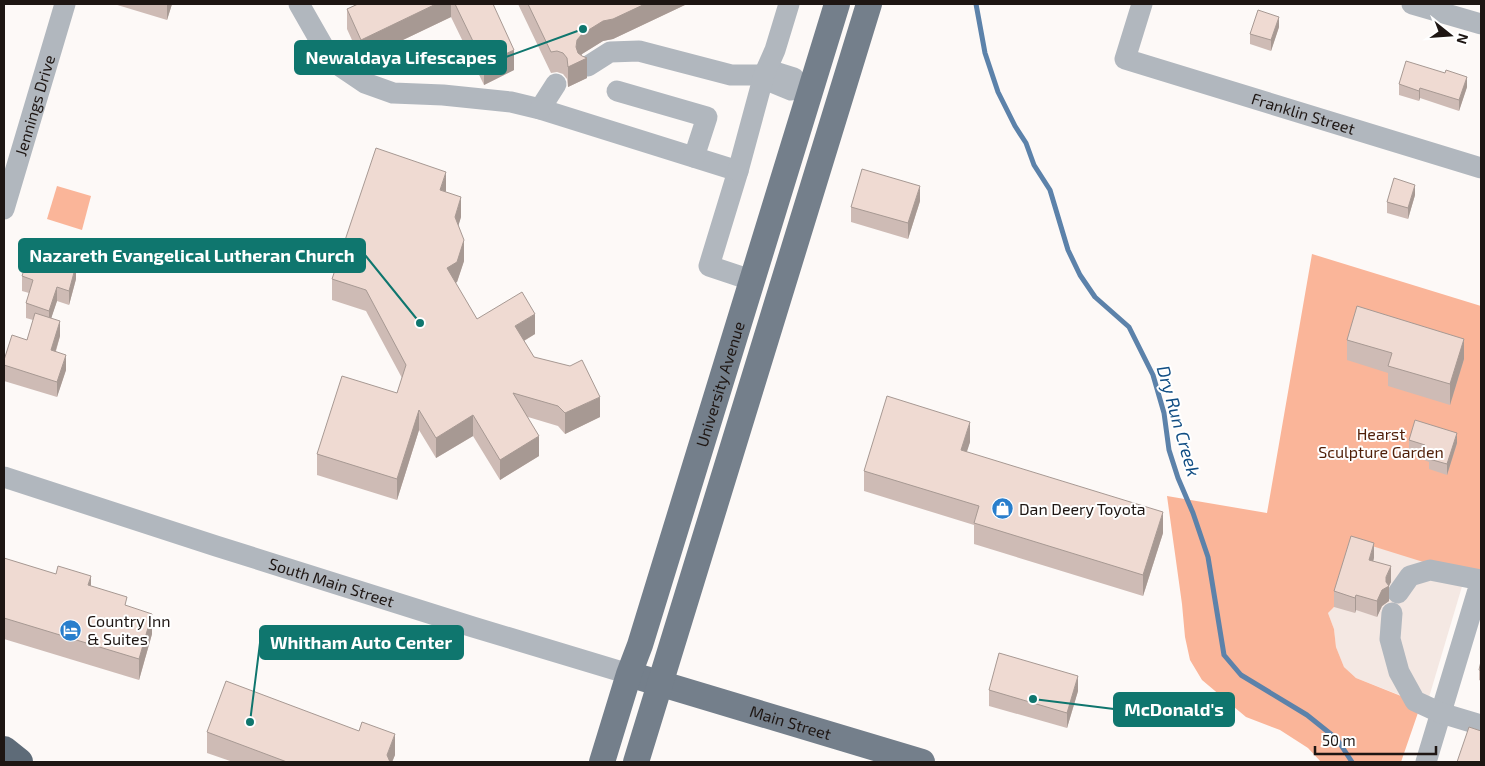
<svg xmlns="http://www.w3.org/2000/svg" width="1485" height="766" viewBox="0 0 1485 766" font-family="'Exo 2',sans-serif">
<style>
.built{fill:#f4e8e3}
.green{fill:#fab599}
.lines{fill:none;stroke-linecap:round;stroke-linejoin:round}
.stream{stroke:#5c82aa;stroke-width:5}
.minor{stroke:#b1b7be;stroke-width:21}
.major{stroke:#747f8b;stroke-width:26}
.highway{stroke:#5e6b78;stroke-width:28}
.wall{fill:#cebbb5}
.shaded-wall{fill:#a79993}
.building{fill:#efdad2;stroke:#a79993}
.labels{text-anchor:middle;stroke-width:4;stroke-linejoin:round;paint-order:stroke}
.street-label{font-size:16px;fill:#1e1613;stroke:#fff}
.park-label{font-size:16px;fill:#501f08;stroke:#fff}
.poi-label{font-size:16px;fill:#1e1613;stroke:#fff;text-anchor:start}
.water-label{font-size:18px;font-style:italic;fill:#104d83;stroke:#fff}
.leader{fill:none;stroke:#0f766e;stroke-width:2}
.callout-dot{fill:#0f766e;stroke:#fff;stroke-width:2}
.callout{fill:#0f766e;stroke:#0f766e;stroke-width:2}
.callout-label{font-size:18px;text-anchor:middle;font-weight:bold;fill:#fff}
</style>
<rect width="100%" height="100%" fill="#fdf9f7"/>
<!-- built -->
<path class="built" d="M1356 541 1466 573 1427 704 1415 701 1356 678 1344 667 1336 647 1334 629 1328 613 1334 607Z"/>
<!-- green -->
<g class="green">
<path d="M57 186 91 196 82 230 47 219Z"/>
<path d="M1312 254 1481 306V580L1356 541 1351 551 1334 607 1328 613 1334 629 1336 647 1344 667 1356 678 1421 704 1401 762H1321L1308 748 1280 730 1246 717 1202 680 1190 660 1185 637 1182 604 1167 496 1267 513Z"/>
</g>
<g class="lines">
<!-- stream -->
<path class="stream" d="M976 4 985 53 998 92 1015 126 1026 143 1034 165 1050 190 1068 250 1080 275 1095 297 1129 327 1153 375 1164 413 1169 450 1178 478 1193 513 1208 557 1224 655 1241 675 1307 715 1337 739 1352 762"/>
<!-- minor -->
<g class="minor">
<path d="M299 4 331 60 365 83 393 93 443 95 511 102 540 109 738 171 709 266 751 280"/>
<path id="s1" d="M1142 4 1125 59 1481 168"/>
<path d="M1412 4 1481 24"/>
<path d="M588 66 610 52 639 51 731 75H764L771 78"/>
<path d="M799 86 791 90 774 83 771 78 778 73 794 78 799 86 810 89"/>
<path d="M617 91 707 117 694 157"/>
<path d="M540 109 556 84"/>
<path d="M738 171 764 75 775 50 789 4"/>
<path id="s2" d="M4 209 65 4"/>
<path id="s3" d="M4 477 216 546 473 627 629 674"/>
<path d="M1398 593 1410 576 1430 570 1481 580 1426 762"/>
<path d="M1392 613 1390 639 1399 672 1415 701 1441 713 1481 725"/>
</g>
<!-- major -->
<g class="major">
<path id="s4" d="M642 678 922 762"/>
<path id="s5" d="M602 762 629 674 640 645 837 4"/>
<path d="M636 762 869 4"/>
</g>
<!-- highway -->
<path class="highway" d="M4 750 19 762"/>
</g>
<!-- wall -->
<g class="wall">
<path d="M114 4H172L167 20Z"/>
<path d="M358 4H493L514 70 484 85 451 17 361 60 347 29V9Z"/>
<path d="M518 4H687L613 39 603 41 582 54 581 56 587 78 568 87 567 79 563 74 557 72 551 73Z"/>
<path d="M1279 27 1271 51 1250 44V34Z"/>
<path d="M1399 84 1467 87 1459 111 1420 98 1419 101 1399 95Z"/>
<path d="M446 192 461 217 458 226 464 261 457 282 455 283 477 319 535 334 524 341 534 357 600 417 565 434 558 426 528 417 539 456 500 480 473 436 436 458 419 430 397 500 317 475V454L397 393 402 378 366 311 332 300V279Z"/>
<path d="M1415 195 1408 219 1387 213V202Z"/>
<path d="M920 201 908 239 851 222V207Z"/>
<path d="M22 276 76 279 69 305 57 301 51 318 60 336 56 351 66 370 57 397 4 381V365L27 340 33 320 26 318V303L29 293 22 291Z"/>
<path d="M1347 340 1464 359 1450 405 1388 386V373L1347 360Z"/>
<path d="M1409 440 1457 443 1447 475 1429 469V462L1424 460V455L1409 451Z"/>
<path d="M970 442 966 452 1163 533 1143 596 974 544V525L864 491V471Z"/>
<path d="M4 558 91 586 127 606 152 634 139 680 4 639Z"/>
<path d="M1374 558 1373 561 1391 582 1389 585V601L1382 606 1377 617 1356 610 1355 613 1334 607V591Z"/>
<path d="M1481 661V681L1479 680V670Z"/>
<path d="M989 690 1078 691 1067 728 989 706Z"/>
<path d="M207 732 395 755 392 762H233L207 753Z"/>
</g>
<!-- shaded-wall -->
<g class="shaded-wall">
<path d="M167 4H172L167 20Z"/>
<path d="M436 4H451V17L361 60V40Z"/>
<path d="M645 4H687L613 39 603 41 582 54 577 61 587 58V78L568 87V67L576 47 577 40 582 34 603 21Z"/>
<path d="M1279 17V27L1271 51V40Z"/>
<path d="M514 50V70L484 85V64Z"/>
<path d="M1467 77V87L1459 111V100Z"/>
<path d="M1420 88V98L1419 101V91Z"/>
<path d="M446 172V192L440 190Z"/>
<path d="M1415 185V195L1408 219V208Z"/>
<path d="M920 186V201L908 239V223Z"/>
<path d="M461 197V217L455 237V217Z"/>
<path d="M464 240V261L457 282 447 288V268Z"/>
<path d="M76 265V279L69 305V291Z"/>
<path d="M57 287V301L49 325V311Z"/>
<path d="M535 314V334L515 346V326Z"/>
<path d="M60 321V336L51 366V350Z"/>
<path d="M1464 339V359L1450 405V384Z"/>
<path d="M66 355V370L57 397V382Z"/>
<path d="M600 397V417L565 434V413Z"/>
<path d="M419 410V430L397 500V479Z"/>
<path d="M473 415V436L436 458V438Z"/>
<path d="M970 422V442L961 471V450Z"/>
<path d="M1457 433V443L1447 475V464Z"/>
<path d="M539 436V456L500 480V460Z"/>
<path d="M1163 512V533L1143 596V575Z"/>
<path d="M1374 543V558L1369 575V560Z"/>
<path d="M1391 566V582L1389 586V601L1382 606 1377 617V601L1386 577Z"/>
<path d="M91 576V596L88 585Z"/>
<path d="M1356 595V610L1355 613V598Z"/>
<path d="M152 614V634L139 680V659Z"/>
<path d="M1078 676V691L1067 728V713Z"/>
<path d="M395 734V755L392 762H387V755Z"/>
</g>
<!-- building -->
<g class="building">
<path d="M358 4H436L361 40 347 9Z"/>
<path d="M455 4H493L514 50 484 64Z"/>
<path d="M528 4H645L613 19 603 21 582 34 577 40 576 47 578 53 582 56 587 58 568 67 567 58 563 53 557 51 551 52Z"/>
<path d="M1258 10 1279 17 1271 40 1250 34Z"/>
<path d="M1406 61 1445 73 1446 70 1467 77 1459 100 1420 88 1419 91 1399 84Z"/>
<path d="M376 148 446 172 440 190 461 197 455 217 464 240 457 262 447 268 477 319 522 292 535 314 515 326 534 357 570 366 582 360 600 397 565 413 558 406 513 393 539 436 500 460 473 415 436 438 419 410 397 479 317 454 342 376 397 393 406 365 366 290 332 279Z"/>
<path d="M862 169 920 186 908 223 851 207Z"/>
<path d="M1394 178 1415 185 1408 208 1387 202Z"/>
<path d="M30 251 76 265 69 291 57 287 49 311 26 303 33 280 22 276Z"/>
<path d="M1357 306 1464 339 1450 384 1388 366 1392 353 1347 340Z"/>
<path d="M35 313 60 321 51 350 66 355 57 382 4 365V360L12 335 27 340Z"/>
<path d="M887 396 970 422 961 450 1163 512 1143 575 974 523 979 506 864 471Z"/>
<path d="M1415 420 1457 433 1447 464 1429 459 1431 452 1424 450 1425 445 1409 440Z"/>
<path d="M1351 536 1374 543 1369 560 1391 566 1386 577V582L1389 586 1382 590 1377 601 1356 595 1355 598 1334 591Z"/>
<path d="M4 558 56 574 58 566 91 576 88 585 127 597 125 605 152 614 139 659 4 618Z"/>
<path d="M999 653 1078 676 1067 713 989 690Z"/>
<path d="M1481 661V671L1479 670Z"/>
<path d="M226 681 359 731 362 722 395 734 387 755 390 762H287L207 732Z"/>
<path d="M1469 727 1481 731V762H1457Z"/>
</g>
<!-- icons -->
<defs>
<symbol id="shop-disc" viewBox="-11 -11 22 22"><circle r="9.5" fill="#297ecc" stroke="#fff"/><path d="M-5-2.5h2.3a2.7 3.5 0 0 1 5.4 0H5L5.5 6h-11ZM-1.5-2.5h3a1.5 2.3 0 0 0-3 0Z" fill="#fff"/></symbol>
<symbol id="hotel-disc" viewBox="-11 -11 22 22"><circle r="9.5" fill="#297ecc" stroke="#fff"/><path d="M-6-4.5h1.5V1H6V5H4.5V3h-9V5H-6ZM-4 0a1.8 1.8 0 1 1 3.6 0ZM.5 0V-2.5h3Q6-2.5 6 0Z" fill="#fff"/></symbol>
</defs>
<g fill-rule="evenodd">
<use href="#shop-disc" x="990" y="496" width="25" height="25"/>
<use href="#hotel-disc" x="58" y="618" width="25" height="25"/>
</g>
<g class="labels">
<!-- street labels -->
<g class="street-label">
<text dy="6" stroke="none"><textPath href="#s2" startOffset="108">Jennings Drive</textPath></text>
<text dy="6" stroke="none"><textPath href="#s1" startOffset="244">Franklin Street</textPath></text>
<text dy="6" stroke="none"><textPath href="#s5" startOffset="396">University Avenue</textPath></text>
<text dy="6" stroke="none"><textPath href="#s3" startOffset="344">South Main Street</textPath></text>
<text dy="6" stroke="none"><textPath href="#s4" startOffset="155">Main Street</textPath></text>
</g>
<!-- park labels -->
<g class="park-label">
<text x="1381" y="440">Hearst<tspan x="1381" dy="18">Sculpture Garden</tspan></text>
</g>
<!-- poi labels -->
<g class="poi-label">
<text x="1019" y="515">Dan Deery Toyota</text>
<text x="87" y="627">Country Inn<tspan x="87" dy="18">&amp; Suites</tspan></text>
</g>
<!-- water labels -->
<g class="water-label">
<text transform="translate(1178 421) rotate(74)" y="6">Dry Run Creek</text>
</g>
</g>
<!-- callouts -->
<path class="leader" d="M583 29L506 57M420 323L365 255M250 722L260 643M1033 699L1114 709"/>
<g class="callout-dot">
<circle cx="583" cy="29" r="5"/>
<circle cx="420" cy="323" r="5"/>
<circle cx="250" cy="722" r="5"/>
<circle cx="1033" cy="699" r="5"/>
</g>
<g class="callout">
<rect x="295" y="41" width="211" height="33" rx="5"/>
<rect x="19" y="239" width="346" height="33" rx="5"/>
<rect x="260" y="626" width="203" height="33" rx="5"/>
<rect x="1114" y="693" width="120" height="33" rx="5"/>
</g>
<g class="callout-label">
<text x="401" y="64">Newaldaya Lifescapes</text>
<text x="192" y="262">Nazareth Evangelical Lutheran Church</text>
<text x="361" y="649">Whitham Auto Center</text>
<text x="1174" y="716">McDonald's</text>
</g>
<!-- border -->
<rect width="1485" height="766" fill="none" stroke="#1e1613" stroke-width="10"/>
<!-- north arrow -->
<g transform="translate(1450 35) rotate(107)" stroke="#ffffff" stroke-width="4" paint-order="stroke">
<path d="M0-4L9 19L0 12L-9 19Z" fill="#1e1613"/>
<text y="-8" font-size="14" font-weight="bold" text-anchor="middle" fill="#1e1613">N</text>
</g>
<!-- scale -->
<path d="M1315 746v8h121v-8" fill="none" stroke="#1e1613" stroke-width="2.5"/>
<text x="1322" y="746" font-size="15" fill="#1e1613" stroke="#ffffff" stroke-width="4" paint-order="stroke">50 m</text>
</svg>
